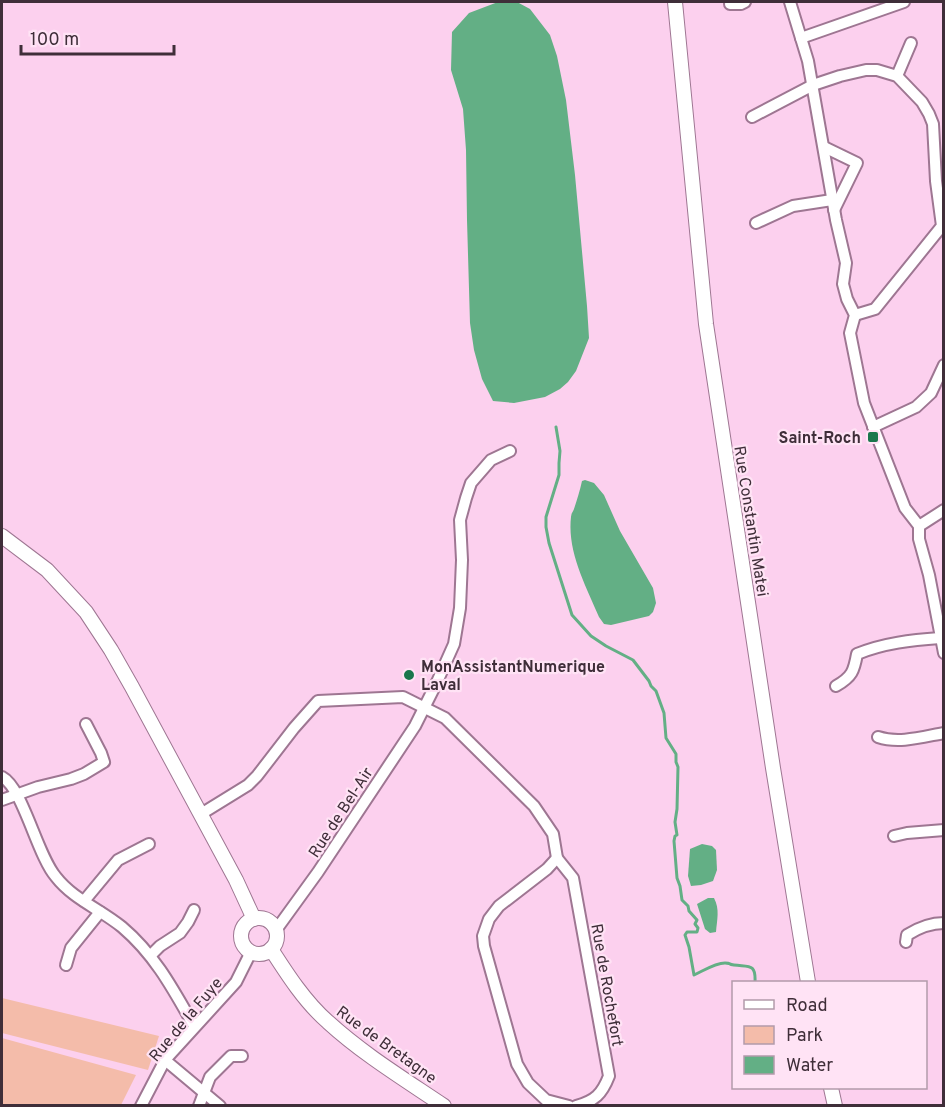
<svg xmlns="http://www.w3.org/2000/svg" width="945" height="1107" viewBox="0 0 945 1107" font-family="Overpass,sans-serif">
<style>
.green{fill:#f4bcaa}
.water{fill:#63af85}
.lines{fill:none;stroke-linecap:round;stroke-linejoin:round}
.stream{stroke:#63af85;stroke-width:3}
.minor-casing{stroke:#9e7692;stroke-width:14}
.tertiary-casing{stroke:#9e7692;stroke-width:16}
.minor{stroke:#fff;stroke-width:10}
.tertiary{stroke:#fff;stroke-width:14}
.poi-dot{fill:#1a764c;stroke:#ffe3f5;stroke-width:2}
.labels{text-anchor:middle;stroke-width:4.5;stroke-linejoin:round;paint-order:stroke}
.poi-label{font-size:16px;font-weight:bold;fill:#3f2e39;stroke:#ffe3f5;text-anchor:end}
.street-label{font-size:16px;fill:#3f2e39;stroke:#ffe3f5}
</style>
<rect width="100%" height="100%" fill="#fcd0ee"/>
<!-- green -->
<g class="green">
<path d="M2 998 159 1036 148 1070 2 1033Z"/>
<path d="M2 1038 136 1075 121 1105H2Z"/>
</g>
<!-- water -->
<g class="water">
<path d="M498 2H517L530 9 550 35 557 56 566 100 575 175 587 306 589 338 576 371 568 382 560 389 545 397 514 403 493 401 482 379 474 350 470 323 467 220 466 150 463 109 451 70 452 32 469 13Z"/>
<path d="M585 480 594 483 604 495 620 531 653 588 656 603 653 612 649 616 611 625 604 624 599 617C586 586 567 552 571 517 572 511 572 514 574 509 577 500 580 490 582 481Z"/>
<path d="M702 844 712 846 716 850 717 870 713 881 701 885 691 886 688 876 690 849Z"/>
<path d="M708 898H714C720 909 717 920 716 932L710 933 705 929 697 904Z"/>
</g>
<g class="lines">
<!-- stream -->
<path class="stream" d="M556 427 560 451 559 463V475L546 517V527L549 543 572 615 591 636 606 646 633 660 649 681 651 686 656 691 664 713 666 738 676 754V762L678 767 677 809 675 822 677 835 675 836 674 841 677 878 680 886 682 900 688 906 689 911 697 920 695 924 698 928 697 932H687L685 935 689 947 694 975C703 971 715 963 725 963 732 963 727 964 734 965 749 967 756 963 755 982"/>
<defs>
<g id="minor">
<path d="M790 2 808 61 836 220 846 263 843 284 847 299 855 315 850 333 864 403 905 508 919 526V539L929 575 944 653"/>
<path d="M730 4H741L745 2"/>
<path d="M801 38 904 2"/>
<path d="M897 76 911 43"/>
<path d="M752 117 813 85 840 76 866 70H877L897 76 922 102 929 114 933 124 936 181 942 226 875 309 855 315"/>
<path d="M824 147 857 163 834 210"/>
<path d="M756 223 793 206 832 200"/>
<path d="M873 427 916 407 931 393 944 365"/>
<path d="M919 526 944 510"/>
<path d="M836 686C852 677 854 671 857 654 884 643 912 640 940 638"/>
<path d="M878 737C899 744 922 737 944 733"/>
<path d="M2 777C23 788 37 855 56 877 73 899 100 909 122 927 155 955 173 989 194 1026"/>
<path d="M2 800 38 787 71 779 84 774 104 762 101 753 86 724"/>
<path d="M201 814 248 785 257 776 294 728 318 701 403 697 445 718 534 806 553 834 557 858 573 878 609 1076C602 1094 595 1101 576 1106"/>
<path d="M894 836 907 833 944 830"/>
<path d="M557 858 547 869 499 906 489 919 483 936 484 946 517 1064 528 1083 546 1100 569 1106"/>
<path d="M84 901 118 860 149 844"/>
<path d="M276 930 318 872 415 726 437 682 454 644 460 608 462 560 460 520 466 498 471 483 491 460 510 451"/>
<path d="M906 942 907 935C918 928 930 923 944 923"/>
<path d="M151 955 160 946 180 933 188 922 194 910"/>
<path d="M66 965 71 948 100 912"/>
<path d="M165 1060 220 1106"/>
<path d="M141 1106 165 1060 236 982 251 952"/>
<path d="M199 1106 210 1077 231 1056H242"/>
</g>
<g id="tertiary">
<path d="M675 2 706 324 773 768 808 982"/>
<path d="M2 536 47 570 86 612 111 650 132 687 236 880 254 919"/>
<circle cx="259" cy="936" r="18"/>
<path d="M271 949C287 974 305 1002 328 1022 363 1054 404 1079 444 1106"/>
<path d="M831 1088 835 1106"/>
</g>
</defs>
<!-- minor casing -->
<use href="#minor" class="minor-casing"/>
<!-- tertiary casing -->
<use href="#tertiary" class="tertiary-casing"/>
<!-- minor -->
<use href="#minor" class="minor"/>
<!-- tertiary -->
<use href="#tertiary" class="tertiary"/>
</g>
<!-- markers -->
<g class="poi-dot">
<rect x="867" y="431" width="12" height="12" rx="3"/>
<circle cx="409" cy="675" r="6"/>
</g>
<g class="labels">
<!-- poi labels -->
<g class="poi-label">
<text x="861" y="443">Saint-Roch</text>
<text x="421" y="672" text-anchor="start">MonAssistantNumerique<tspan x="421" dy="18">Laval</tspan></text>
</g>
<!-- street labels -->
<g class="street-label">
<text transform="translate(752 521) rotate(81)" y="6">Rue Constantin Matei</text>
<text transform="translate(340 812) rotate(-57)" y="6">Rue de Bel-Air</text>
<text transform="translate(608 985) rotate(80)" y="6">Rue de Rochefort</text>
<text transform="translate(185 1019) rotate(-50)" y="6">Rue de la Fuye</text>
<text transform="translate(387 1044) rotate(36)" y="6">Rue de Bretagne</text>
</g>
</g>
<!-- border -->
<rect width="945" height="1107" fill="none" stroke="#3f2e39" stroke-width="6"/>
<!-- legend -->
<rect x="732" y="981" width="195" height="108" fill="#ffe3f5" stroke="#b29baa" stroke-width="1.5"/>
<rect x="744" y="1000" width="30" height="9" fill="#ffffff" stroke="#b29baa" stroke-width="1.5"/>
<text x="786" y="1011" font-size="18" fill="#3f2e39">Road</text>
<rect x="744" y="1026" width="30" height="18" fill="#f4bcaa" stroke="#b29baa" stroke-width="1.5"/>
<text x="786" y="1041" font-size="18" fill="#3f2e39">Park</text>
<rect x="744" y="1056" width="30" height="18" fill="#63af85" stroke="#b29baa" stroke-width="1.5"/>
<text x="786" y="1071" font-size="18" fill="#3f2e39">Water</text>
<!-- scale -->
<path d="M21 45v9h153v-9" fill="none" stroke="#3f2e39" stroke-width="3"/>
<text x="30" y="45" font-size="18" fill="#3f2e39" stroke="#ffe3f5" stroke-width="4.5" paint-order="stroke">100 m</text>
</svg>
